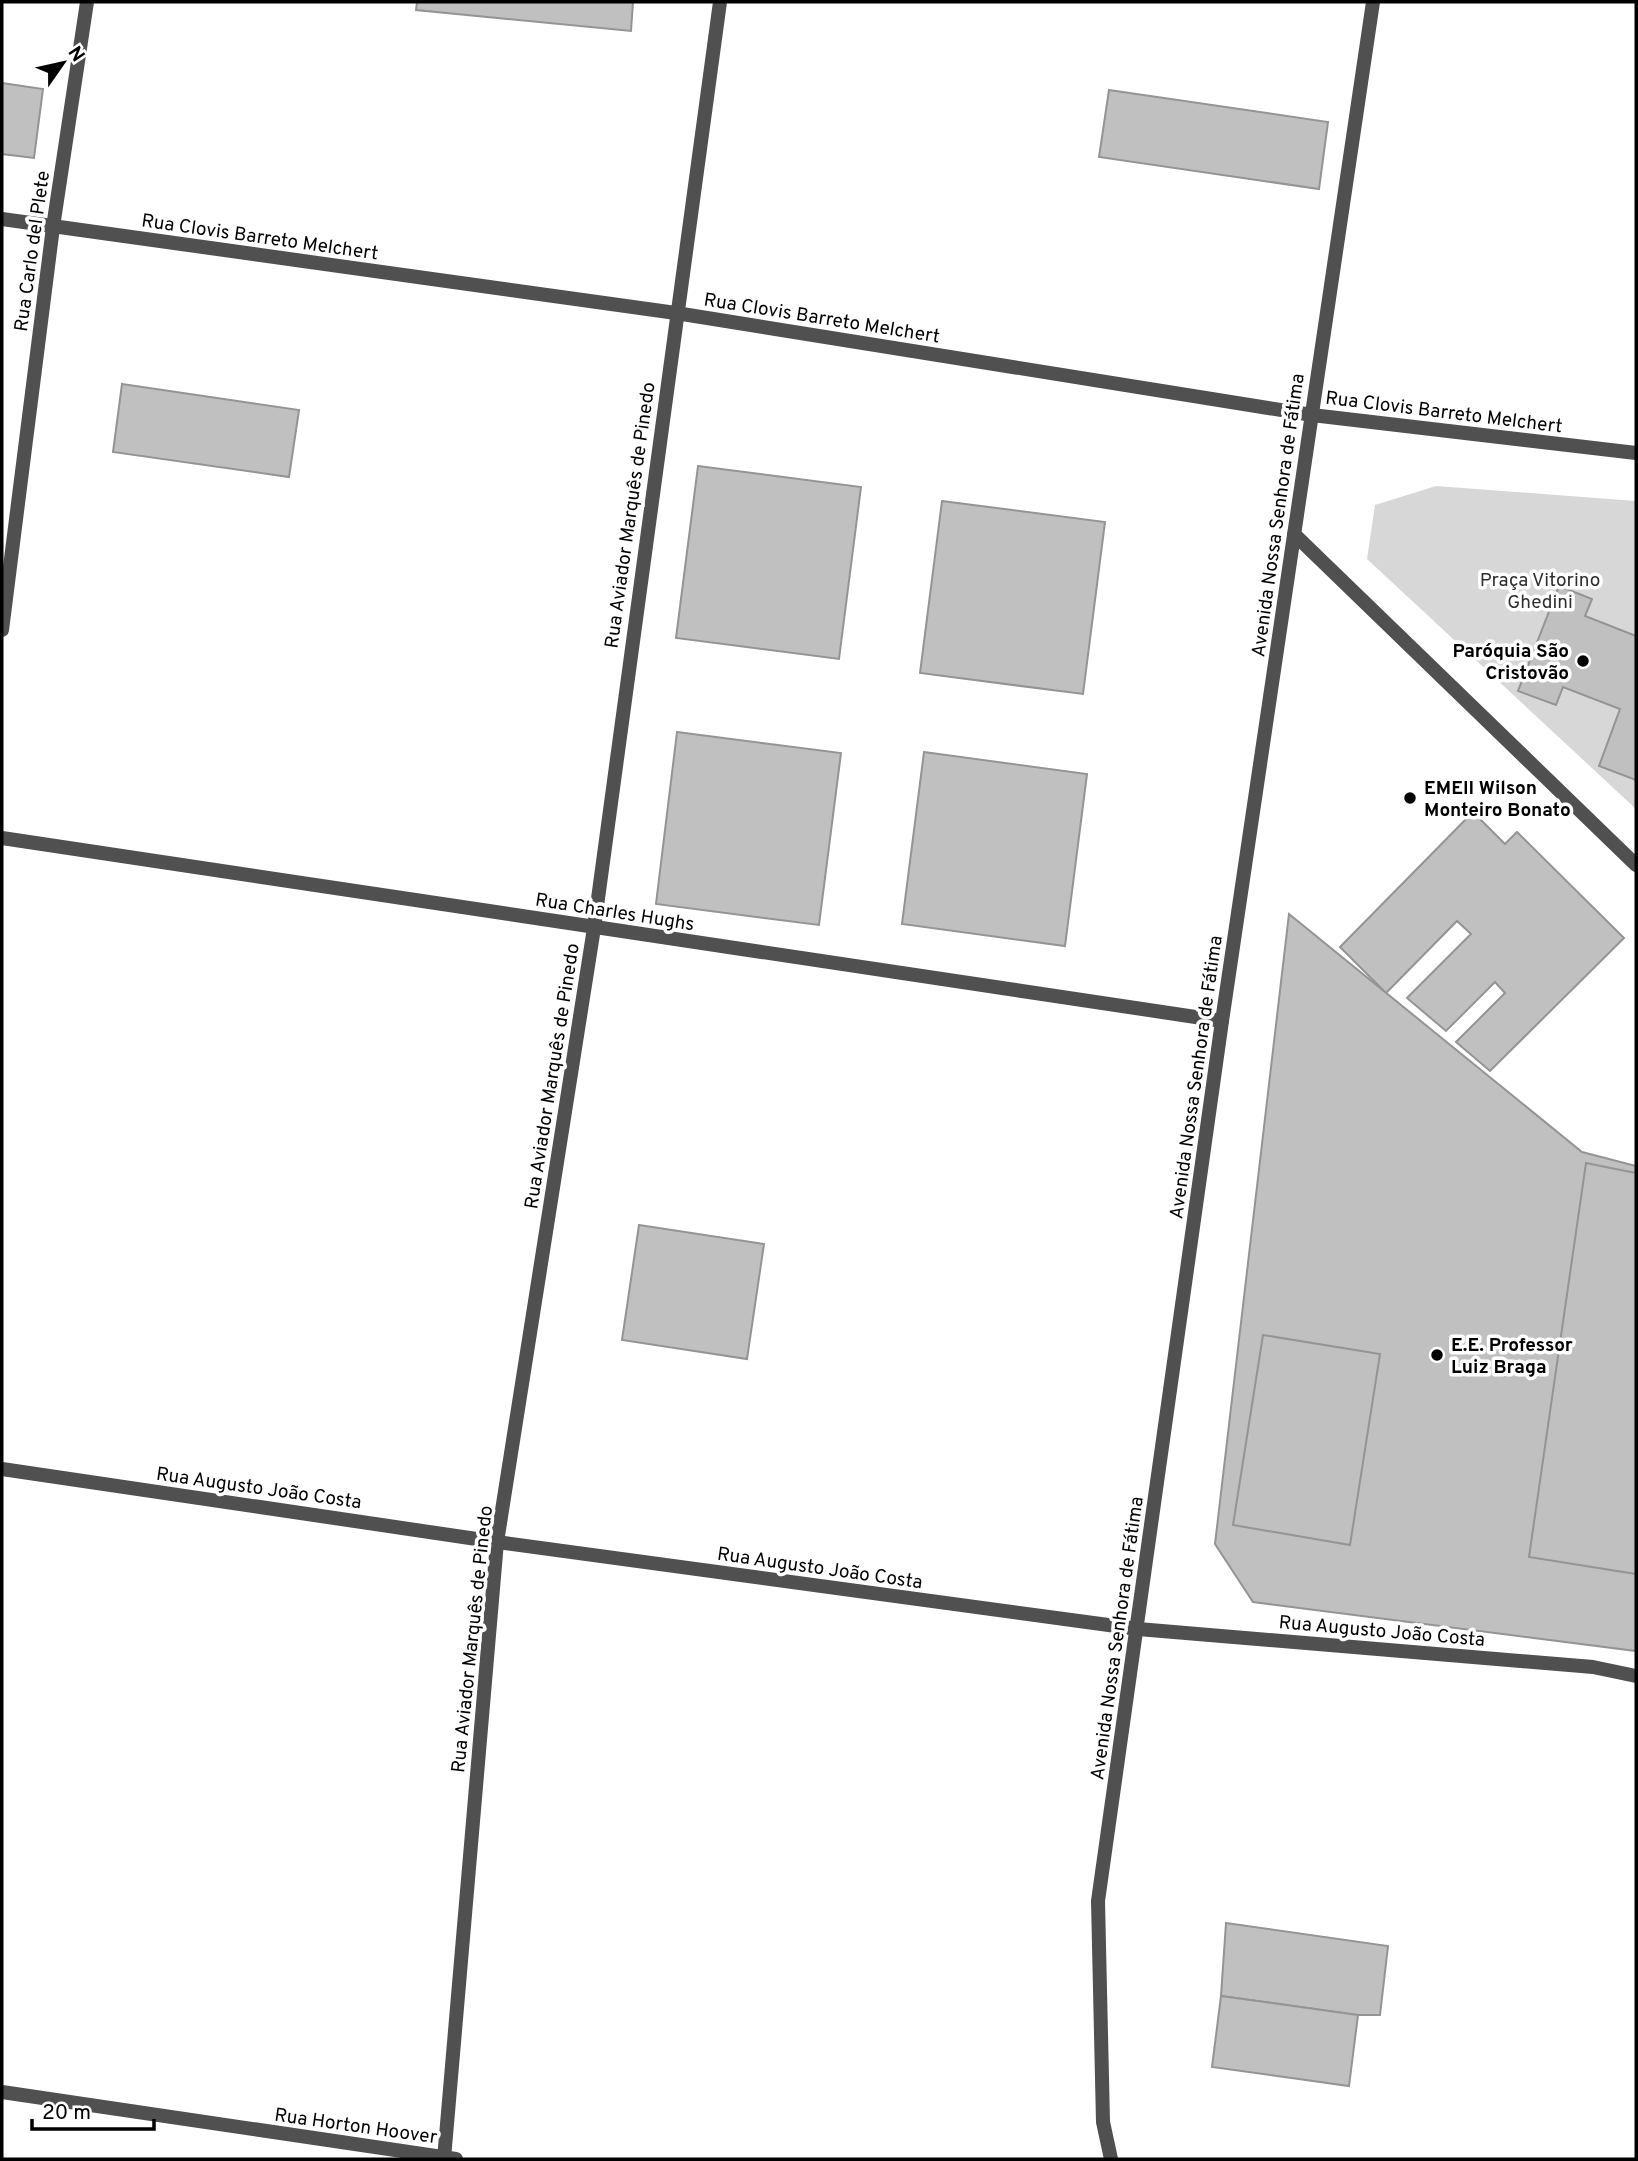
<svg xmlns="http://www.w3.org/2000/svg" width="1638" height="2161" viewBox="0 0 1638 2161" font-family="Overpass,sans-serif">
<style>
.green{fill:#d7d7d7}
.building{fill:#c0c0c0;stroke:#949494;stroke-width:2}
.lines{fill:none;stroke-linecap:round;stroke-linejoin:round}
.minor{stroke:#505050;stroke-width:14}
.tertiary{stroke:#505050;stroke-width:14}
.poi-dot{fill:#000;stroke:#fff;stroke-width:2.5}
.labels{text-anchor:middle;stroke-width:7;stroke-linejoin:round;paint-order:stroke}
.street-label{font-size:19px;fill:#000;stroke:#fff}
.park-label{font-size:19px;fill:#2e2e2e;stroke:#fff}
.poi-label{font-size:19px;font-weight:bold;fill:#000;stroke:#fff;text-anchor:start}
</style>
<rect width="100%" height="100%" fill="#fff"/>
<!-- green -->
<path class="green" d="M1436 486 1636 501V809L1367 559 1375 505Z"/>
<!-- building -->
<g class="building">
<path d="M417 2H633L631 31 416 10Z"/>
<path d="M2 83 43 89 34 158 2 154Z"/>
<path d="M1109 90 1328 122 1319 189 1099 157Z"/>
<path d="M122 384 299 410 289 477 113 452Z"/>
<path d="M698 466 861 487 839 659 676 638Z"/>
<path d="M942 501 1105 522 1083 694 920 673Z"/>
<path d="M1559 586 1592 599 1585 616 1636 636V780L1599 766 1620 709 1563 687 1556 705 1518 691Z"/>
<path d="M677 732 841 753 819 925 656 904Z"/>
<path d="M924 752 1087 774 1065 946 902 924Z"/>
<path d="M1473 812 1505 844 1517 832 1624 938 1490 1071 1456 1042 1505 993 1495 982 1446 1031 1407 998 1471 934 1457 921 1386 993 1340 947Z"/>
<path d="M1289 914 1582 1152 1636 1166V1651L1253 1602 1215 1544Z"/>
<path d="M1586 1163 1636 1173V1574L1529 1557Z"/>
<path d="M639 1225 764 1244 747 1359 622 1340Z"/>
<path d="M1263 1335 1380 1354 1350 1545 1233 1525Z"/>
<path d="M1226 1923 1388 1946 1380 2015H1358L1221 1996Z"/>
<path d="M1221 1996 1358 2015 1349 2086 1212 2067Z"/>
</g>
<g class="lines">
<!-- minor -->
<g class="minor">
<path d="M2 219 676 313 1312 415 1636 453"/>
<path d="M1294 534 1636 865"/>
<path d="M2 630 53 227 87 2"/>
<path d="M2 838 1222 1021"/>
<path d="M2 1469 497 1542 1138 1629 1593 1667 1636 1676"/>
<path d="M2 2092 456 2159"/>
<path d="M444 2159 497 1542 594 928 720 2"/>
</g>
<!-- tertiary -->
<path class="tertiary" d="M1111 2159 1103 2122 1098 1901 1222 1021 1373 2"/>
</g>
<!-- markers -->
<g class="poi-dot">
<circle cx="1583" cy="661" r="7"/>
<circle cx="1410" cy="798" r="7"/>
<circle cx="1437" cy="1355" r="7"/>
</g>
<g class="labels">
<!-- street labels -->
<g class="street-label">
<text transform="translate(260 236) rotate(8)" y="7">Rua Clovis Barreto Melchert</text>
<text transform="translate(31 251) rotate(-82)" y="7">Rua Carlo del Plete</text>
<text transform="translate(822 317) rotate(9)" y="7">Rua Clovis Barreto Melchert</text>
<text transform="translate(1444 411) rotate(7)" y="7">Rua Clovis Barreto Melchert</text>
<text transform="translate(629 515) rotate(-82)" y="7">Rua Aviador Marquês de Pinedo</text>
<text transform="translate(1277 515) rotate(-82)" y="7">Avenida Nossa Senhora de Fátima</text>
<text transform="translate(615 911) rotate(9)" y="7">Rua Charles Hughs</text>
<text transform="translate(551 1076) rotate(-81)" y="7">Rua Aviador Marquês de Pinedo</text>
<text transform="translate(1195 1077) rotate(-82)" y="7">Avenida Nossa Senhora de Fátima</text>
<text transform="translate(259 1487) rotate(8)" y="7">Rua Augusto João Costa</text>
<text transform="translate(820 1567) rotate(8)" y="7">Rua Augusto João Costa</text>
<text transform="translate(1382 1630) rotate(5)" y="7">Rua Augusto João Costa</text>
<text transform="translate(1116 1638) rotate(-82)" y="7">Avenida Nossa Senhora de Fátima</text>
<text transform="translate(471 1639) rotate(-84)" y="7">Rua Aviador Marquês de Pinedo</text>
<text transform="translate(356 2125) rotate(8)" y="7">Rua Horton Hoover</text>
</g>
<!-- park labels -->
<g class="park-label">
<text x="1540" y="586">Praça Vitorino<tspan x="1540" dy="22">Ghedini</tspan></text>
</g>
<!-- poi labels -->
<g class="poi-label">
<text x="1569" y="657" text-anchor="end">Paróquia São<tspan x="1569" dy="22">Cristovão</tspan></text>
<text x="1424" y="794">EMEII Wilson<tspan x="1424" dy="22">Monteiro Bonato</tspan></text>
<text x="1451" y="1351">E.E. Professor<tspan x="1451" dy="22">Luiz Braga</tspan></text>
</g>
</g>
<!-- border -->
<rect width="1638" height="2161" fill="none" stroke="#000000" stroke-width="7"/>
<!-- north arrow -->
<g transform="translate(63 63) rotate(56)" stroke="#ffffff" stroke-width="5" paint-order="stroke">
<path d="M0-5L12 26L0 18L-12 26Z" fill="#000000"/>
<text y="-10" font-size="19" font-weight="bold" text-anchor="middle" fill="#000000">N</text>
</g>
<!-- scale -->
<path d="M32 2119v10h122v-10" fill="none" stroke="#000000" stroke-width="3.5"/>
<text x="42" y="2119" font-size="21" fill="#000000" stroke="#ffffff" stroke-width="5" paint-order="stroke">20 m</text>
</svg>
